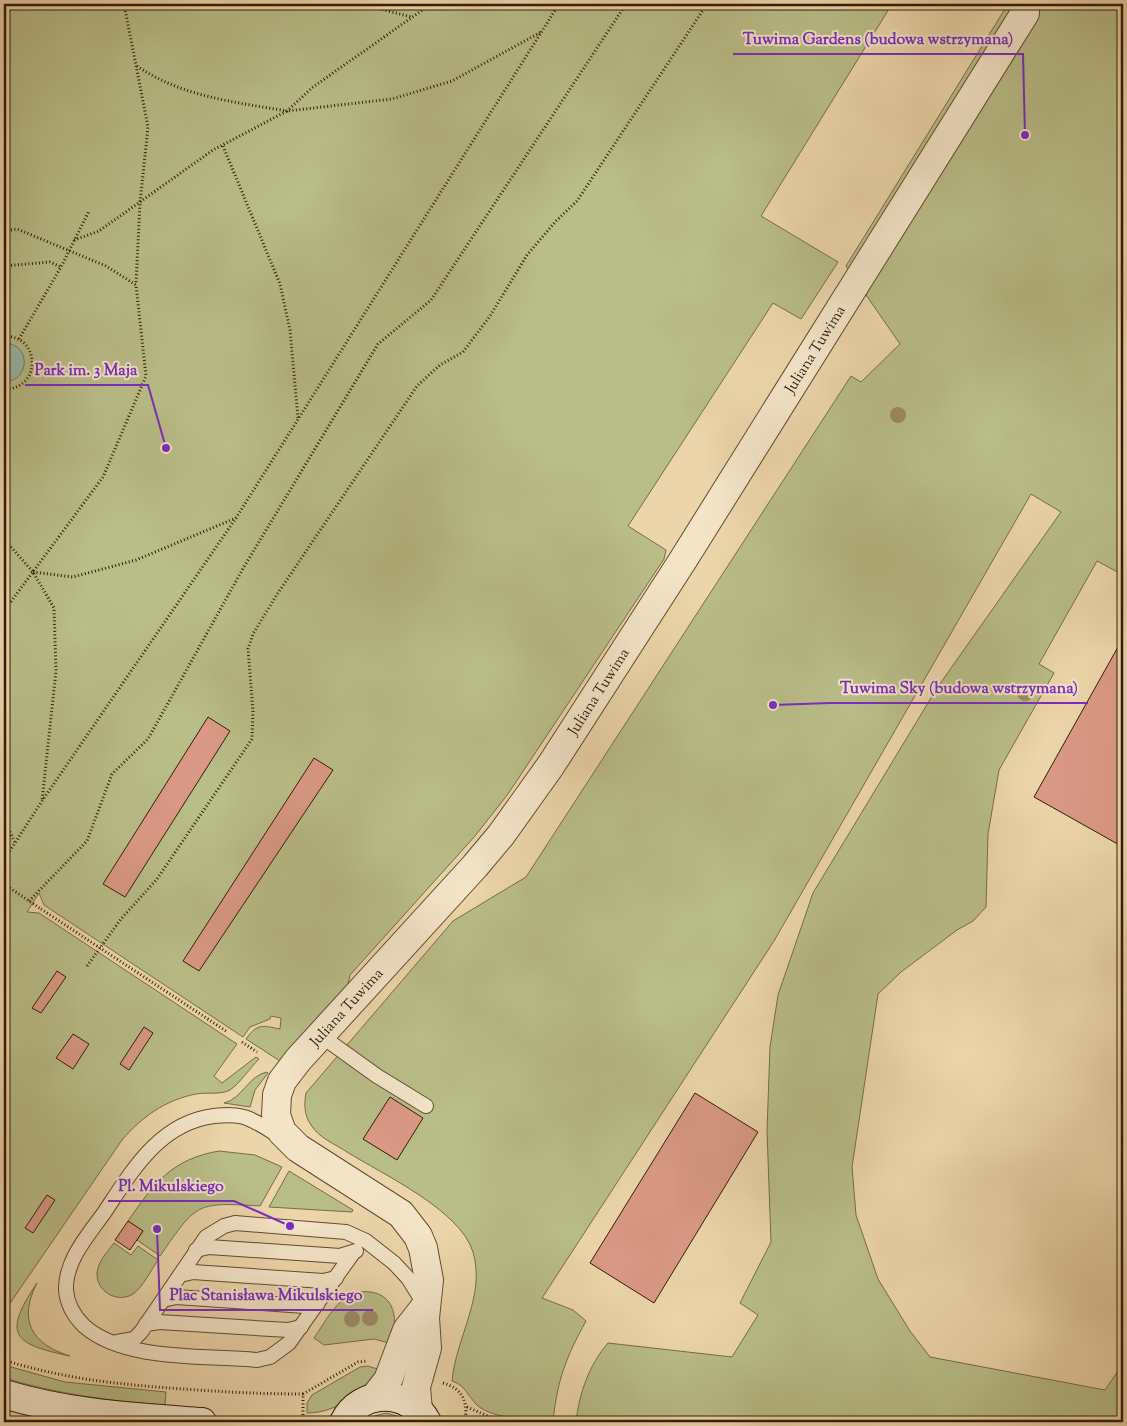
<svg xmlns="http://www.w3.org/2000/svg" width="1127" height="1426" viewBox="0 0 1127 1426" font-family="'Sorts Mill Goudy',serif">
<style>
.green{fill:#b9bd88;stroke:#766c46}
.water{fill:#99b8ab;stroke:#707a69}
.building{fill:#da9986;stroke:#331c05}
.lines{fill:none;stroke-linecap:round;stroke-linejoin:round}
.service-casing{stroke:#614a2e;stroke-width:16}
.minor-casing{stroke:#614a2e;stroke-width:30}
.secondary-casing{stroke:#331c05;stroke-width:30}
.path{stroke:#331c05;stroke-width:3;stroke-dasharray:1 2.5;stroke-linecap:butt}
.service{stroke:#f3e4c8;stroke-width:14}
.minor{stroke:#f3e4c8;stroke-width:28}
.secondary{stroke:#f3e4c8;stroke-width:28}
.path-bridge{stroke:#331c05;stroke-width:3;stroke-dasharray:1 2.5;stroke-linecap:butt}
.tree{fill:#9c8a65}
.labels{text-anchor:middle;stroke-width:4;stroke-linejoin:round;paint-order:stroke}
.street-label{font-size:15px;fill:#331c05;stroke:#f3e4c8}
.leader{fill:none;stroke:#7b2cbf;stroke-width:2}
.callout-dot{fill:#7b2cbf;stroke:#f3e4c8;stroke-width:2}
.callout-label{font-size:16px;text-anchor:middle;font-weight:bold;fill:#7b2cbf;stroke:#f3e4c8;stroke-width:4;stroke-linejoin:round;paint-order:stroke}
</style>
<rect width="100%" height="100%" fill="#ecd5aa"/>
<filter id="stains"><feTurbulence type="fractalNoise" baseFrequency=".004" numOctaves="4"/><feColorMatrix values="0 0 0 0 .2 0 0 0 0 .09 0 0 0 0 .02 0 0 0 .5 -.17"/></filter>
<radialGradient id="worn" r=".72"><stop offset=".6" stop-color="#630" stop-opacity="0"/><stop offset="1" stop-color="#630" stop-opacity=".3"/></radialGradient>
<!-- green -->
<g class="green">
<path d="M4 4H892L761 216 838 262 801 319 773 303 628 526 666 550 664 559 508 794 475 836 350 975 347 989 280 1061 246 1039C258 1022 264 1026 280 1029L281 1018 271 1016 270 1019 250 1027 243 1037 44 905 39 893 27 912 39 913 237 1044 214 1076 222 1083 256 1057 259 1059C250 1068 241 1082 230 1090 222 1095 206 1092 196 1094 165 1100 142 1117 122 1140L4 1312Z"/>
<path d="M1008 4H1123V575L1097 561 1039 664 1054 673 999 770 988 834 986 907 973 921 957 930 901 972 878 994 852 1167 856 1215 878 1279 910 1331 930 1357 1105 1390 1123 1364V1422H576C579 1394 589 1365 608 1343L732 1357 758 1315 740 1303 771 1242 767 1131 770 1047 778 995 813 893 937 688 1061 512 1031 494 774 941 542 1298 573 1310 586 1321C566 1357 557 1381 553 1422 535 1422 490 1418 477 1405 467 1395 465 1385 452 1381 456 1337 486 1296 473 1252 460 1210 384 1175 347 1152 335 1144 319 1138 311 1125 304 1115 304 1104 306 1093L453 921 526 877 851 376 861 382 900 344 846 266Z"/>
<path d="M267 1072 268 1073 255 1090 250 1107 224 1103C242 1099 249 1075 267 1072Z"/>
<path d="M219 1151 255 1155 282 1167 260 1206C195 1202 197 1203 160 1256L137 1240 143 1231 128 1221C154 1183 172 1159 219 1151Z"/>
<path d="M289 1171 353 1210 352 1212 269 1207Z"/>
<path d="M114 1243 131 1255 138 1246 158 1260C151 1270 143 1287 133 1294 117 1304 96 1291 97 1273 98 1262 107 1252 114 1243Z"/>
<path d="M37 1283C18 1320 31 1344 70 1356 13 1344 2 1335 37 1283Z"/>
<path d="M357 1292C394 1288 399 1315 392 1344L374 1339 324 1345 314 1338C326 1321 336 1299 357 1292Z"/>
<path d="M4 1365 65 1382 166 1392 165 1405C110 1401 57 1394 4 1378Z"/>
<path d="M368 1366 384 1371 381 1377C358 1393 337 1413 307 1413V1403L312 1395 360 1367Z"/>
<path d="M386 1413 400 1417 407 1422H364L371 1417Z"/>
</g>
<!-- water -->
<path class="water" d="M4 343C31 343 31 381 4 382Z"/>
<!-- building -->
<g class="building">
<path d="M1123 638V847L1034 797Z"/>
<path d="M208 717 230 731 125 897 103 884Z"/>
<path d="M314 758 333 770 199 971 183 961Z"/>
<path d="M57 971 66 977 41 1013 32 1008Z"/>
<path d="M144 1027 153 1033 129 1070 120 1064Z"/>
<path d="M73 1034 89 1044 73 1069 56 1058Z"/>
<path d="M695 1093 758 1132 654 1303 590 1263Z"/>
<path d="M390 1097 423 1118 397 1160 363 1139Z"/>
<path d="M47 1195 55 1200 33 1233 25 1228Z"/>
<path d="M128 1221 143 1231 130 1250 115 1240Z"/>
</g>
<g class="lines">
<defs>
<g id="service">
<path d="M320 1035 377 1076 426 1106"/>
<path d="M280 1137C270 1130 259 1123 247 1118 237 1114 225 1115 214 1116 159 1123 132 1171 104 1213 88 1235 65 1261 66 1290 67 1304 74 1316 84 1326 125 1362 206 1355 257 1360L270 1357 289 1343 353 1253"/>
<path d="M196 1250 209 1247 340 1256 356 1251"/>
<path d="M180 1275 193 1272 323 1281 336 1278"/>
<path d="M163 1300 176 1297 305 1306 318 1303"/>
<path d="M146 1324 159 1322 288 1330 301 1327"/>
<path d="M117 1342 134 1339 141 1332 206 1237 224 1226 235 1223 346 1232 366 1241 394 1263 408 1278 423 1302"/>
</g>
<g id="minor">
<path d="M374 1398 388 1380 407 1330 425 1307"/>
<path id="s1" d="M418 1410 416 1387 427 1348 425 1318 429 1280 423 1248 418 1236 401 1214 298 1148 282 1132 276 1115 277 1095 282 1081 298 1060 475 866 501 835 551 765 683 560 1025 13"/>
</g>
<g id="secondary">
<path d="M4 1394C69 1414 134 1417 202 1422"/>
<path d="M344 1422C360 1388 410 1389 427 1422"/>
</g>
</defs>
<!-- service casing -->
<use href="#service" class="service-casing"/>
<!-- minor casing -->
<use href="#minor" class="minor-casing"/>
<!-- secondary casing -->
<use href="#secondary" class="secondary-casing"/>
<!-- path -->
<g class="path">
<path d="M124 4 148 127 140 203 136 284"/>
<path d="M362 4 411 17"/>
<path d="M137 66C182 97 235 102 287 111L313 87 431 4"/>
<path d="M223 146 280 284 290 330 298 418"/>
<path d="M4 231 17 229 106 266 136 285 146 376 103 477 4 611"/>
<path d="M74 240 99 231 213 150 287 111 392 99 452 81 541 32"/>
<path d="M4 266 50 262 61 267"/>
<path d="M4 336C42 336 41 390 4 389"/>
<path d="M19 339 61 267 89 211"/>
<path d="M4 539 33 572 54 608 56 671 42 801"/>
<path d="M33 572 73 577 136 560 236 518"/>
<path d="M4 819 15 843"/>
<path d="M4 860 42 801 236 518 559 4"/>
<path d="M4 884 41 909"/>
<path d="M29 901 87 841 112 774 148 739 245 565 378 344 431 300 626 4"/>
<path d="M87 966 121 919 157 879 252 739 253 711 248 649 253 634 276 596 417 386 440 365 463 352 490 316 527 255 556 221 577 201 707 4"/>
<path d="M242 1042 257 1052"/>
<path d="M4 1360C63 1379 123 1385 184 1389 224 1392 263 1394 303 1394"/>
<path d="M443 1383C464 1389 468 1403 465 1422"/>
<path d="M467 1407 490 1417 517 1422"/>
<path d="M303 1422V1394L358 1362 367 1361"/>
</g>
<!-- service -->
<use href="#service" class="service"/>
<!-- minor -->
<use href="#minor" class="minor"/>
<!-- secondary -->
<use href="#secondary" class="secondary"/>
<!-- path-bridge -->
<path class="path-bridge" d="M41 909 226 1031"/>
</g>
<!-- trees -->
<g class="tree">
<circle cx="898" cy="415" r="8"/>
<circle cx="1025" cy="693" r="8"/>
<circle cx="370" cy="1318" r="8"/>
<circle cx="352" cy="1319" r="8"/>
</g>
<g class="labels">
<!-- street labels -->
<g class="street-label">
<text dy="5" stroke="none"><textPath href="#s1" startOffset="1311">Juliana Tuwima</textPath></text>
<text dy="5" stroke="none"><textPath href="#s1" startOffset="906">Juliana Tuwima</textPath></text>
<text dy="5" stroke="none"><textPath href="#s1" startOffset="501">Juliana Tuwima</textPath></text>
</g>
</g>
<!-- callouts -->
<path class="leader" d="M1025 135L1023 54H733M166 448L148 385H25M773 705L830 703H1088M290 1226L234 1201H108M157 1229L160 1310H373"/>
<g class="callout-dot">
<circle cx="1025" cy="135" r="5"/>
<circle cx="166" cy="448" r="5"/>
<circle cx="773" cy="705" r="5"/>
<circle cx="290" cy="1226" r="5"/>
<circle cx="157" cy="1229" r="5"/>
</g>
<g class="callout-label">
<text x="878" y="44">Tuwima Gardens (budowa wstrzymana)</text>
<text x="86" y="375">Park im. 3 Maja</text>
<text x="959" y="693">Tuwima Sky (budowa wstrzymana)</text>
<text x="171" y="1191">Pl. Mikulskiego</text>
<text x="266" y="1300">Plac Stanisława Mikulskiego</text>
</g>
<!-- margin -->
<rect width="1127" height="1426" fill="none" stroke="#ecd5aa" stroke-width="20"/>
<rect x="5" y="5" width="1117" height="1416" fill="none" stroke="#331c05" stroke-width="2.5"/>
<rect x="10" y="10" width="1107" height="1406" fill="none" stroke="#331c05"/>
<rect width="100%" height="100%" filter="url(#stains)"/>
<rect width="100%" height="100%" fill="url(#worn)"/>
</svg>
